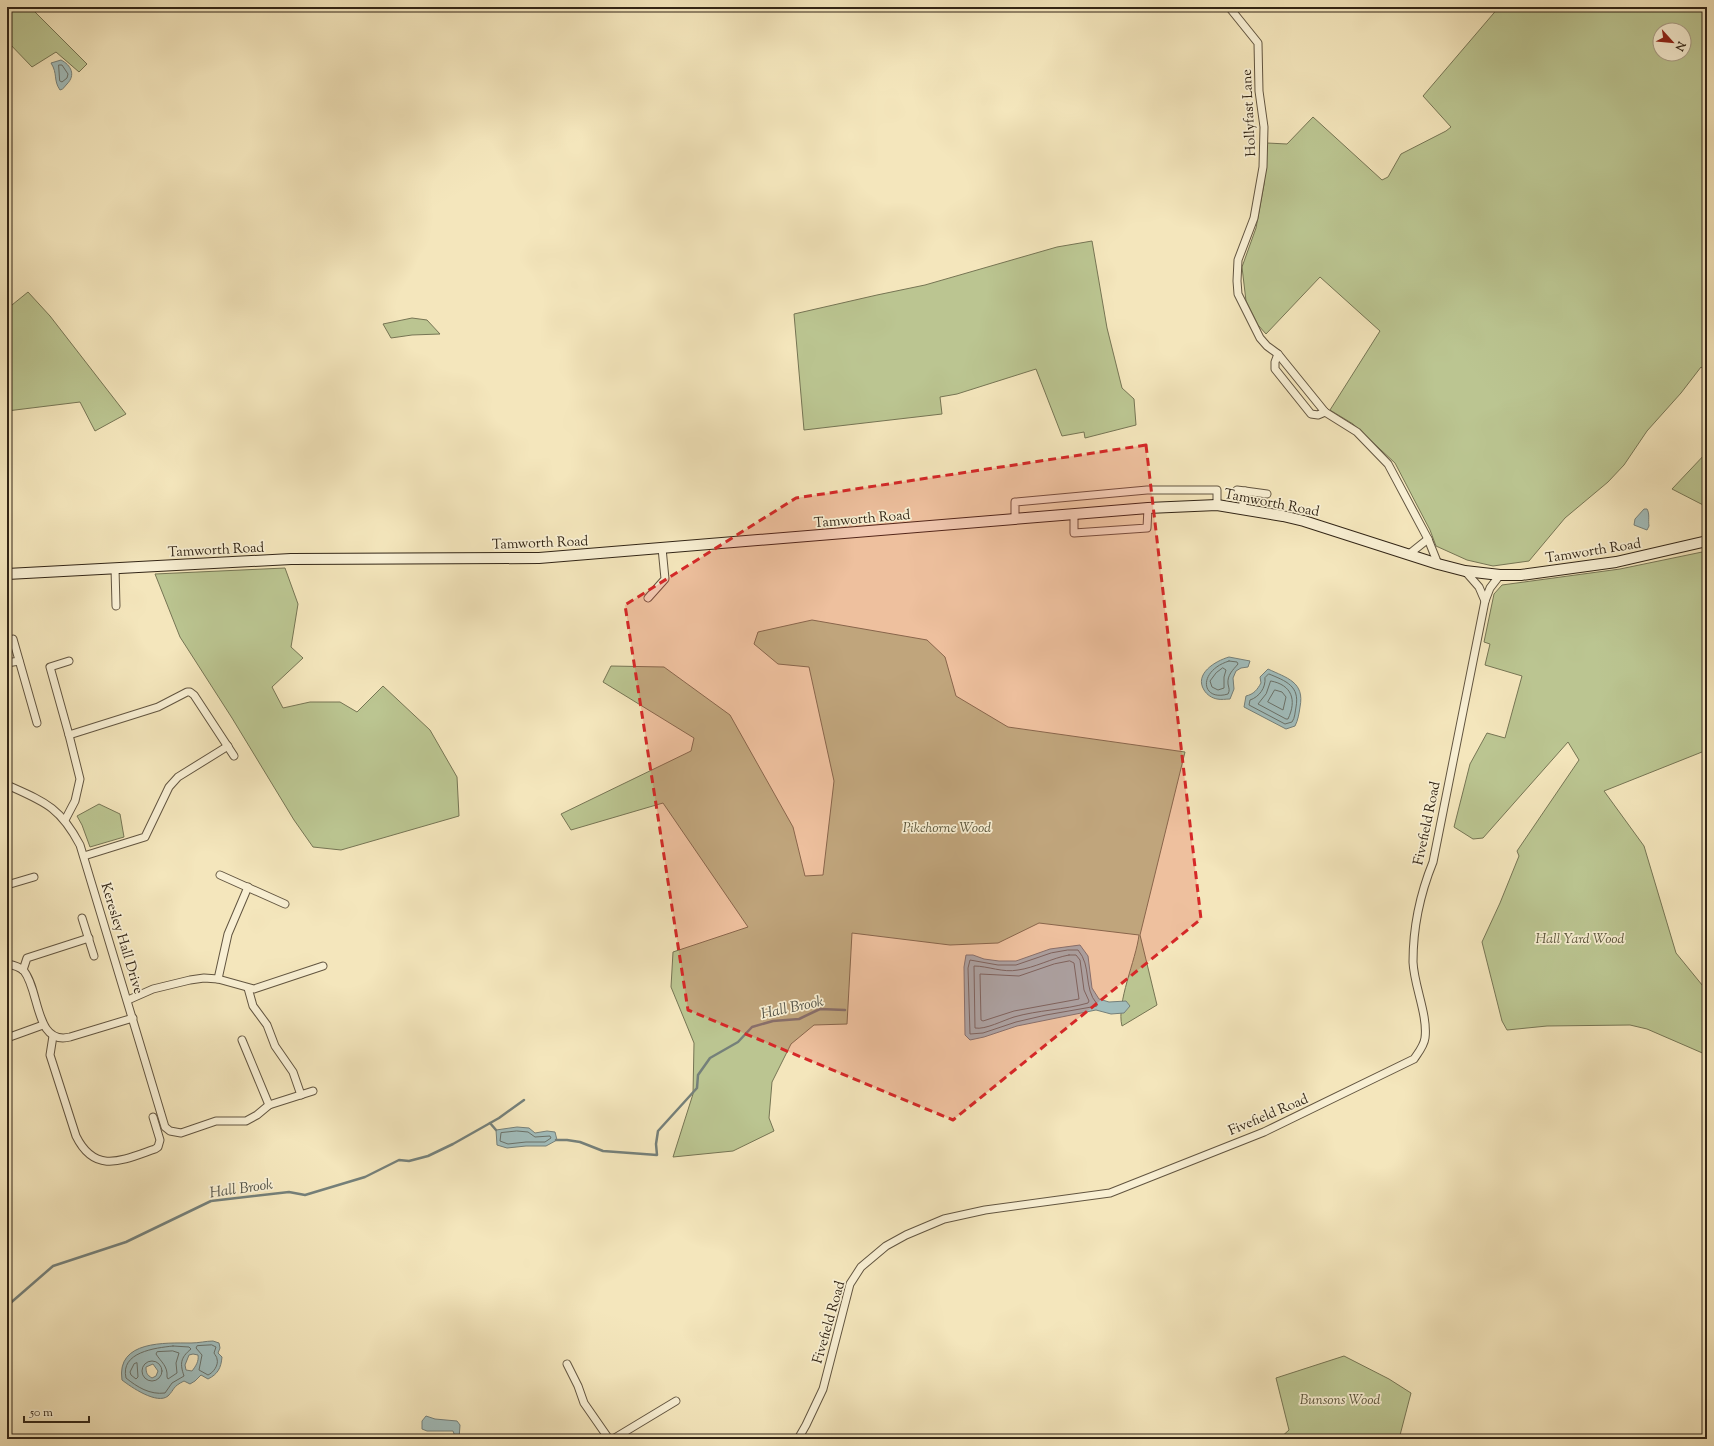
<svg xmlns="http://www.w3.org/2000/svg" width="1714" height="1446" viewBox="0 0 1714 1446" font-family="'Sorts Mill Goudy',serif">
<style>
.green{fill:#bbc591;stroke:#767554;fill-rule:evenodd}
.water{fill:#a1bdbc;stroke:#75807a;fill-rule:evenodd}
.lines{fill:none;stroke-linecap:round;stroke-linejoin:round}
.shore{stroke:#6a7169;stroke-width:1}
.stream{stroke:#75807a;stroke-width:2.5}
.minor-casing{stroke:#625540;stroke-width:9}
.secondary-casing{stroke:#322516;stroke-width:12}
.minor{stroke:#f8efd3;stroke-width:7}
.secondary{stroke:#f8efd3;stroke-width:10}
.marked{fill:#d62828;fill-opacity:0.2;stroke:#d62828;stroke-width:3;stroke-dasharray:8 5;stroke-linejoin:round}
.labels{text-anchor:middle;stroke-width:3.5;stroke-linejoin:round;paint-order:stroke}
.street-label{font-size:14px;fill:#322516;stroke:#f8efd3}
.park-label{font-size:14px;font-style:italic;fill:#5b553b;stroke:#f8efd3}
.water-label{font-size:15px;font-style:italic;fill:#535348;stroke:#f8efd3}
</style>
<rect width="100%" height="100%" fill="#f4e6bc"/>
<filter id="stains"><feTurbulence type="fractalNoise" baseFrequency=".005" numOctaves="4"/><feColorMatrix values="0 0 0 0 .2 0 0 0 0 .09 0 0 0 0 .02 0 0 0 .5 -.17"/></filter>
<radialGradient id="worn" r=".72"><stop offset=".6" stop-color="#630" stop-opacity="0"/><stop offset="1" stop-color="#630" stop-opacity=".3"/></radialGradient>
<!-- green -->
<g class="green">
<path d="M7 7H30L87 64 79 72 56 52 32 67 7 41Z"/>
<path d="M1499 7H1707V372L1701 367 1681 393 1647 431 1624 465 1608 482 1565 518 1529 561 1493 566 1467 560 1436 546 1430 530 1395 463 1353 424 1330 410 1380 331 1320 277 1266 334 1258 325 1246 301 1242 267 1256 228 1264 184 1267 143 1287 144 1313 117 1382 180 1388 177 1401 154 1446 131 1451 127 1423 96ZM1660 30H1684V54H1660Z"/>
<path d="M1092 241 1107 328 1122 388 1134 399 1136 425 1085 438 1084 432 1062 436 1036 369 957 394 940 397 942 414 804 430 794 314 877 295 925 285 1057 247Z"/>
<path d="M28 292 50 316 126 414 95 431 80 402 7 411V309Z"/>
<path d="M412 318 427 320 440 334 412 335 391 338 383 324Z"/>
<path d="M1707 452V507L1672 489Z"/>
<path d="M1707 551 1706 631H1707V750L1604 791 1644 846 1676 953 1707 991V1055L1647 1029 1630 1025 1547 1026 1507 1030 1502 1021 1482 942 1500 903 1519 856 1517 851 1579 760 1568 742 1483 838 1473 839 1454 827 1470 764 1487 733 1505 738 1522 676 1485 665 1490 644 1484 642 1494 594 1502 585 1620 569Z"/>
<path d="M285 568 298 604 291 647 303 658 272 687 283 708 310 702H340L357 712 383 686 430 730 457 777 459 816 341 850 313 847 294 820 232 718 180 637 155 574Z"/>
<path d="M812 620 927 640 945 657 956 696 1008 727 1185 752 1140 935 1157 1005 1122 1026C1116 1003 1136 960 1139 935L1039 923 998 943 950 945 852 933 847 1024 814 1025 791 1044 772 1082 769 1118 774 1131 733 1151 673 1157 693 1094 694 1043 671 987 673 952 748 927 663 803 571 830 561 814 691 751 694 738 603 682 611 666 664 667 730 715 793 827 805 876 823 875 834 781 809 667 778 664 754 644 758 632Z"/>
<path d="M99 804 120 814 124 837 90 847 82 825 77 816Z"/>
<path d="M1344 1356 1389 1379 1411 1393 1399 1439H1279L1289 1430 1276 1378Z"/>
</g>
<!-- water -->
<g class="water">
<path d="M61 60C71 65 76 75 67 84 64 87 64 89 60 90 53 80 58 74 51 63Z"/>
<path d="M1644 509H1647C1650 514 1648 520 1649 526L1647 530 1634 525 1635 519Z"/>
<path d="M1229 657 1250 661 1248 667 1241 668 1236 671 1233 678 1234 689 1230 699C1226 699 1221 700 1217 699 1212 698 1207 695 1204 690 1194 674 1215 661 1229 657Z"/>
<path d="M1268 669C1287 678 1305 682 1300 707 1299 714 1298 720 1295 726L1286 729 1244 707 1246 696C1254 694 1257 690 1261 683L1260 677Z"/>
<path d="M1080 945 1088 956 1092 988 1099 999 1109 1002 1126 1001 1130 1006 1124 1013 1111 1014 1096 1010 1017 1026 984 1037 970 1040 965 1035 964 967 966 955H973L984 959 999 961H1016L1050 949Z"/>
<path d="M517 1127 529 1128 535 1133 547 1131 555 1132 557 1140 546 1146H526L507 1148 497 1145 496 1130Z"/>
<path d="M213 1341 219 1343 220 1348 218 1353 222 1357C221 1368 218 1374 208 1379L201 1375 195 1381 190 1384 184 1381C172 1387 175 1389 168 1396 157 1405 131 1387 122 1380 116 1340 166 1343 191 1343 199 1343 206 1341 213 1341ZM193 1354 198 1355C199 1361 196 1366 192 1371L186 1370 185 1365 189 1355ZM153 1364 158 1371 156 1376 152 1378C147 1375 146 1373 146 1367Z"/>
<path d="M426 1416 435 1419 457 1421 460 1425 459 1439H456L453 1431H427L422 1429V1421Z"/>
</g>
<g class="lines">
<!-- shore -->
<g class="shore">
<path d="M59 65H62L68 74 67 78 62 82 60 81Z"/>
<path d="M1229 661 1237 662 1238 664C1233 670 1227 675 1228 684 1229 689 1230 690 1228 694 1201 702 1197 671 1229 661Z"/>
<path d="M1223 668 1226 670 1224 677V688L1218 690 1212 687 1210 681 1216 673Z"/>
<path d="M1269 674C1286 681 1300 686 1296 707 1295 712 1295 718 1292 722L1285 724 1249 705 1250 700C1259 697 1266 688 1265 678Z"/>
<path d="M1271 681C1292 685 1297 700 1288 719H1286L1258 704 1266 694Z"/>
<path d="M1275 690 1282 692 1286 697 1283 710 1268 702Z"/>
<path d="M1068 950H1078C1092 966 1083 988 1097 1004V1006L1046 1015 1016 1022 983 1033 970 1034 968 968 970 960 998 965H1016L1051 953Z"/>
<path d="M1069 955H1076L1080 960 1084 990 1089 1001 1088 1003C1064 1010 1038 1010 1014 1017 1004 1020 985 1030 975 1028L974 966C988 966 1003 973 1018 970 1034 968 1052 958 1069 955Z"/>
<path d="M1070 961 1074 963 1079 999 1014 1011 983 1021 981 1020 980 974 1019 976 1054 964Z"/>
<path d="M517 1131 528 1132 535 1137 550 1136 551 1138 545 1142H526L508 1144 500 1141 501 1133Z"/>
<path d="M212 1345 216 1347 214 1353C215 1355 217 1357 217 1359 219 1365 213 1373 208 1375L199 1370 202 1355 196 1348 197 1346Z"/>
<path d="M173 1346 189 1347 191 1349C180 1358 180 1364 184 1376L172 1383 165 1393C150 1395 137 1387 126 1378 120 1352 155 1348 173 1346Z"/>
<path d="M173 1351 179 1353 176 1363 177 1373 168 1379 167 1377C168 1366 161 1362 156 1354L157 1352Z"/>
<circle cx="152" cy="1371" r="10"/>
<path d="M137 1363 138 1377 136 1379 131 1375 130 1372 134 1364Z"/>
</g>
<!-- stream -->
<g class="stream">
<path d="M490 1123 496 1130"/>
<path d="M556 1140H567L580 1142 603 1151 657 1155 656 1144 658 1131 697 1088 698 1075 710 1058 738 1042 752 1027 773 1021 799 1019 820 1009 845 1010"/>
<path d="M7 1306 53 1266 126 1242 211 1201 289 1192 305 1195 365 1177 399 1160 409 1161 428 1156 453 1144 499 1118 524 1100"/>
</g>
<defs>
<g id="minor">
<path d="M1229 7 1258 43 1259 91 1264 127 1263 167 1254 218 1238 260 1237 281 1238 294 1260 338 1267 346 1278 354 1325 412 1357 432 1388 464 1428 539 1438 564"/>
<path d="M1278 354 1275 362V369L1311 414 1318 415 1325 412"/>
<path d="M1237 490 1245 491"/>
<path d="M1242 509 1245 491 1267 494"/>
<path d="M1074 514V533L1147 528 1148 508"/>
<path d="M1015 518V502L1147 490H1217V505"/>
<path d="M1408 555 1428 539"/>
<path d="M115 568 116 606"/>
<path d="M1465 571 1479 587 1485 601"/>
<path d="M648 598 665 579 662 548"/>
<path d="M13 639 37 723"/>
<path d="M7 663 19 661"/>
<path d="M69 735 158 707 187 692H190L194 695 234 756"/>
<path d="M7 785C45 802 60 807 80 845L165 1127 170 1131 181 1133 216 1121H246L257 1115 269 1105 313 1091"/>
<path d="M65 820 75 801 80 779 69 735 50 667 69 661"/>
<path d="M84 856 145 837 169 787 178 777 228 746"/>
<path d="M220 875 285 904"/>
<path d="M7 885 34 877"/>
<path d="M82 918 94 956"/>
<path d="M7 964C13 965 20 967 24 971 40 991 35 1046 70 1037L133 1018"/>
<path d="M23 970 27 958 89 938"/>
<path d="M218 979 228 934 248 887"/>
<path d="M248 988 253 1006 267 1025 275 1046 293 1072 301 1095"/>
<path d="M128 1000 153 989 190 980 204 978 218 979 254 989 323 966"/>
<path d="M53 1036 50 1055 76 1136C95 1175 123 1160 155 1149L158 1147 160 1140 153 1117"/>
<path d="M7 1038 43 1025"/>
<path d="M242 1040 269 1105"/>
<path d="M567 1364 578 1386 584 1403 609 1439"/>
<path d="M613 1439 676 1401"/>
<path d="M798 1439 806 1425 823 1389 850 1284 861 1267 886 1246 906 1235 944 1219 985 1210 1110 1193 1264 1132 1414 1059C1418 1053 1424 1046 1425 1038 1428 1015 1414 986 1413 962 1413 927 1420 894 1433 862L1485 601 1490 588 1500 575"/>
</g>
<path id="secondary" d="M7 574 291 559 539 558 1148 508 1217 505 1283 516 1304 521 1438 564 1465 571 1500 575H1521L1616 562 1707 541"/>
</defs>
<!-- minor casing -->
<use href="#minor" class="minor-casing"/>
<!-- secondary casing -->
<use href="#secondary" class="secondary-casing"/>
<!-- minor -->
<use href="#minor" class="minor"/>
<!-- secondary -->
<use href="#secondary" class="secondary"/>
</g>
<!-- marked area -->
<path class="marked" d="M1146 445 1201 919 953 1120 688 1010 625 605 796 498Z"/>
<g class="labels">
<!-- street labels -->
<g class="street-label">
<text transform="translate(1248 113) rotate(-93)" y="5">Hollyfast Lane</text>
<text transform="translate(1272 502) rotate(11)" y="5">Tamworth Road</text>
<text transform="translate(862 518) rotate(-5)" y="5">Tamworth Road</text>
<text transform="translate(540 542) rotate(-2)" y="5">Tamworth Road</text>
<text transform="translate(216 549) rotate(-3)" y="5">Tamworth Road</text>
<text transform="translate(1593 550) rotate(-9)" y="5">Tamworth Road</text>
<text transform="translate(1426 823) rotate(-78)" y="5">Fivefield Road</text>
<text transform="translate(123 938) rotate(73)" y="5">Keresley Hall Drive</text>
<text transform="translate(1268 1114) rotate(-23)" y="5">Fivefield Road</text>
<text transform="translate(828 1322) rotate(-74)" y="5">Fivefield Road</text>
</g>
<!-- park labels -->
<g class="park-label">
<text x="947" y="832">Pikehorne Wood</text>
<text x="1580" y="943">Hall Yard Wood</text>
<text x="1340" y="1404">Bunsons Wood</text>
</g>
<!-- water labels -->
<g class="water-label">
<text transform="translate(792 1007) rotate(-12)" y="5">Hall Brook</text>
<text transform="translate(241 1188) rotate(-8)" y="5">Hall Brook</text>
</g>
</g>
<!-- margin -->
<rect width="1714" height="1446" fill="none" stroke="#f4e6bc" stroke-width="24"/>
<rect x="8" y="8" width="1698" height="1430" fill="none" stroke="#322516" stroke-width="2"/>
<rect x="12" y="12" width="1690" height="1422" fill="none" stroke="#322516"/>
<!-- north arrow -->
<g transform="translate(1672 42) rotate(117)"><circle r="19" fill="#f8efd3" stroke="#a99e87"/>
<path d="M0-3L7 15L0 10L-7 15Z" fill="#8f2418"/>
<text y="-6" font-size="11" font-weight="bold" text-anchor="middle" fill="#322516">N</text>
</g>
<!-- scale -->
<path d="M24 1416v6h65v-6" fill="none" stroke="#322516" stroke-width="2"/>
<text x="30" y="1416" font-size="12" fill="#322516" stroke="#f8efd3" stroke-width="3" paint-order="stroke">50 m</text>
<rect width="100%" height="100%" filter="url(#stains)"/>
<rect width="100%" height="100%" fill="url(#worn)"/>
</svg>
